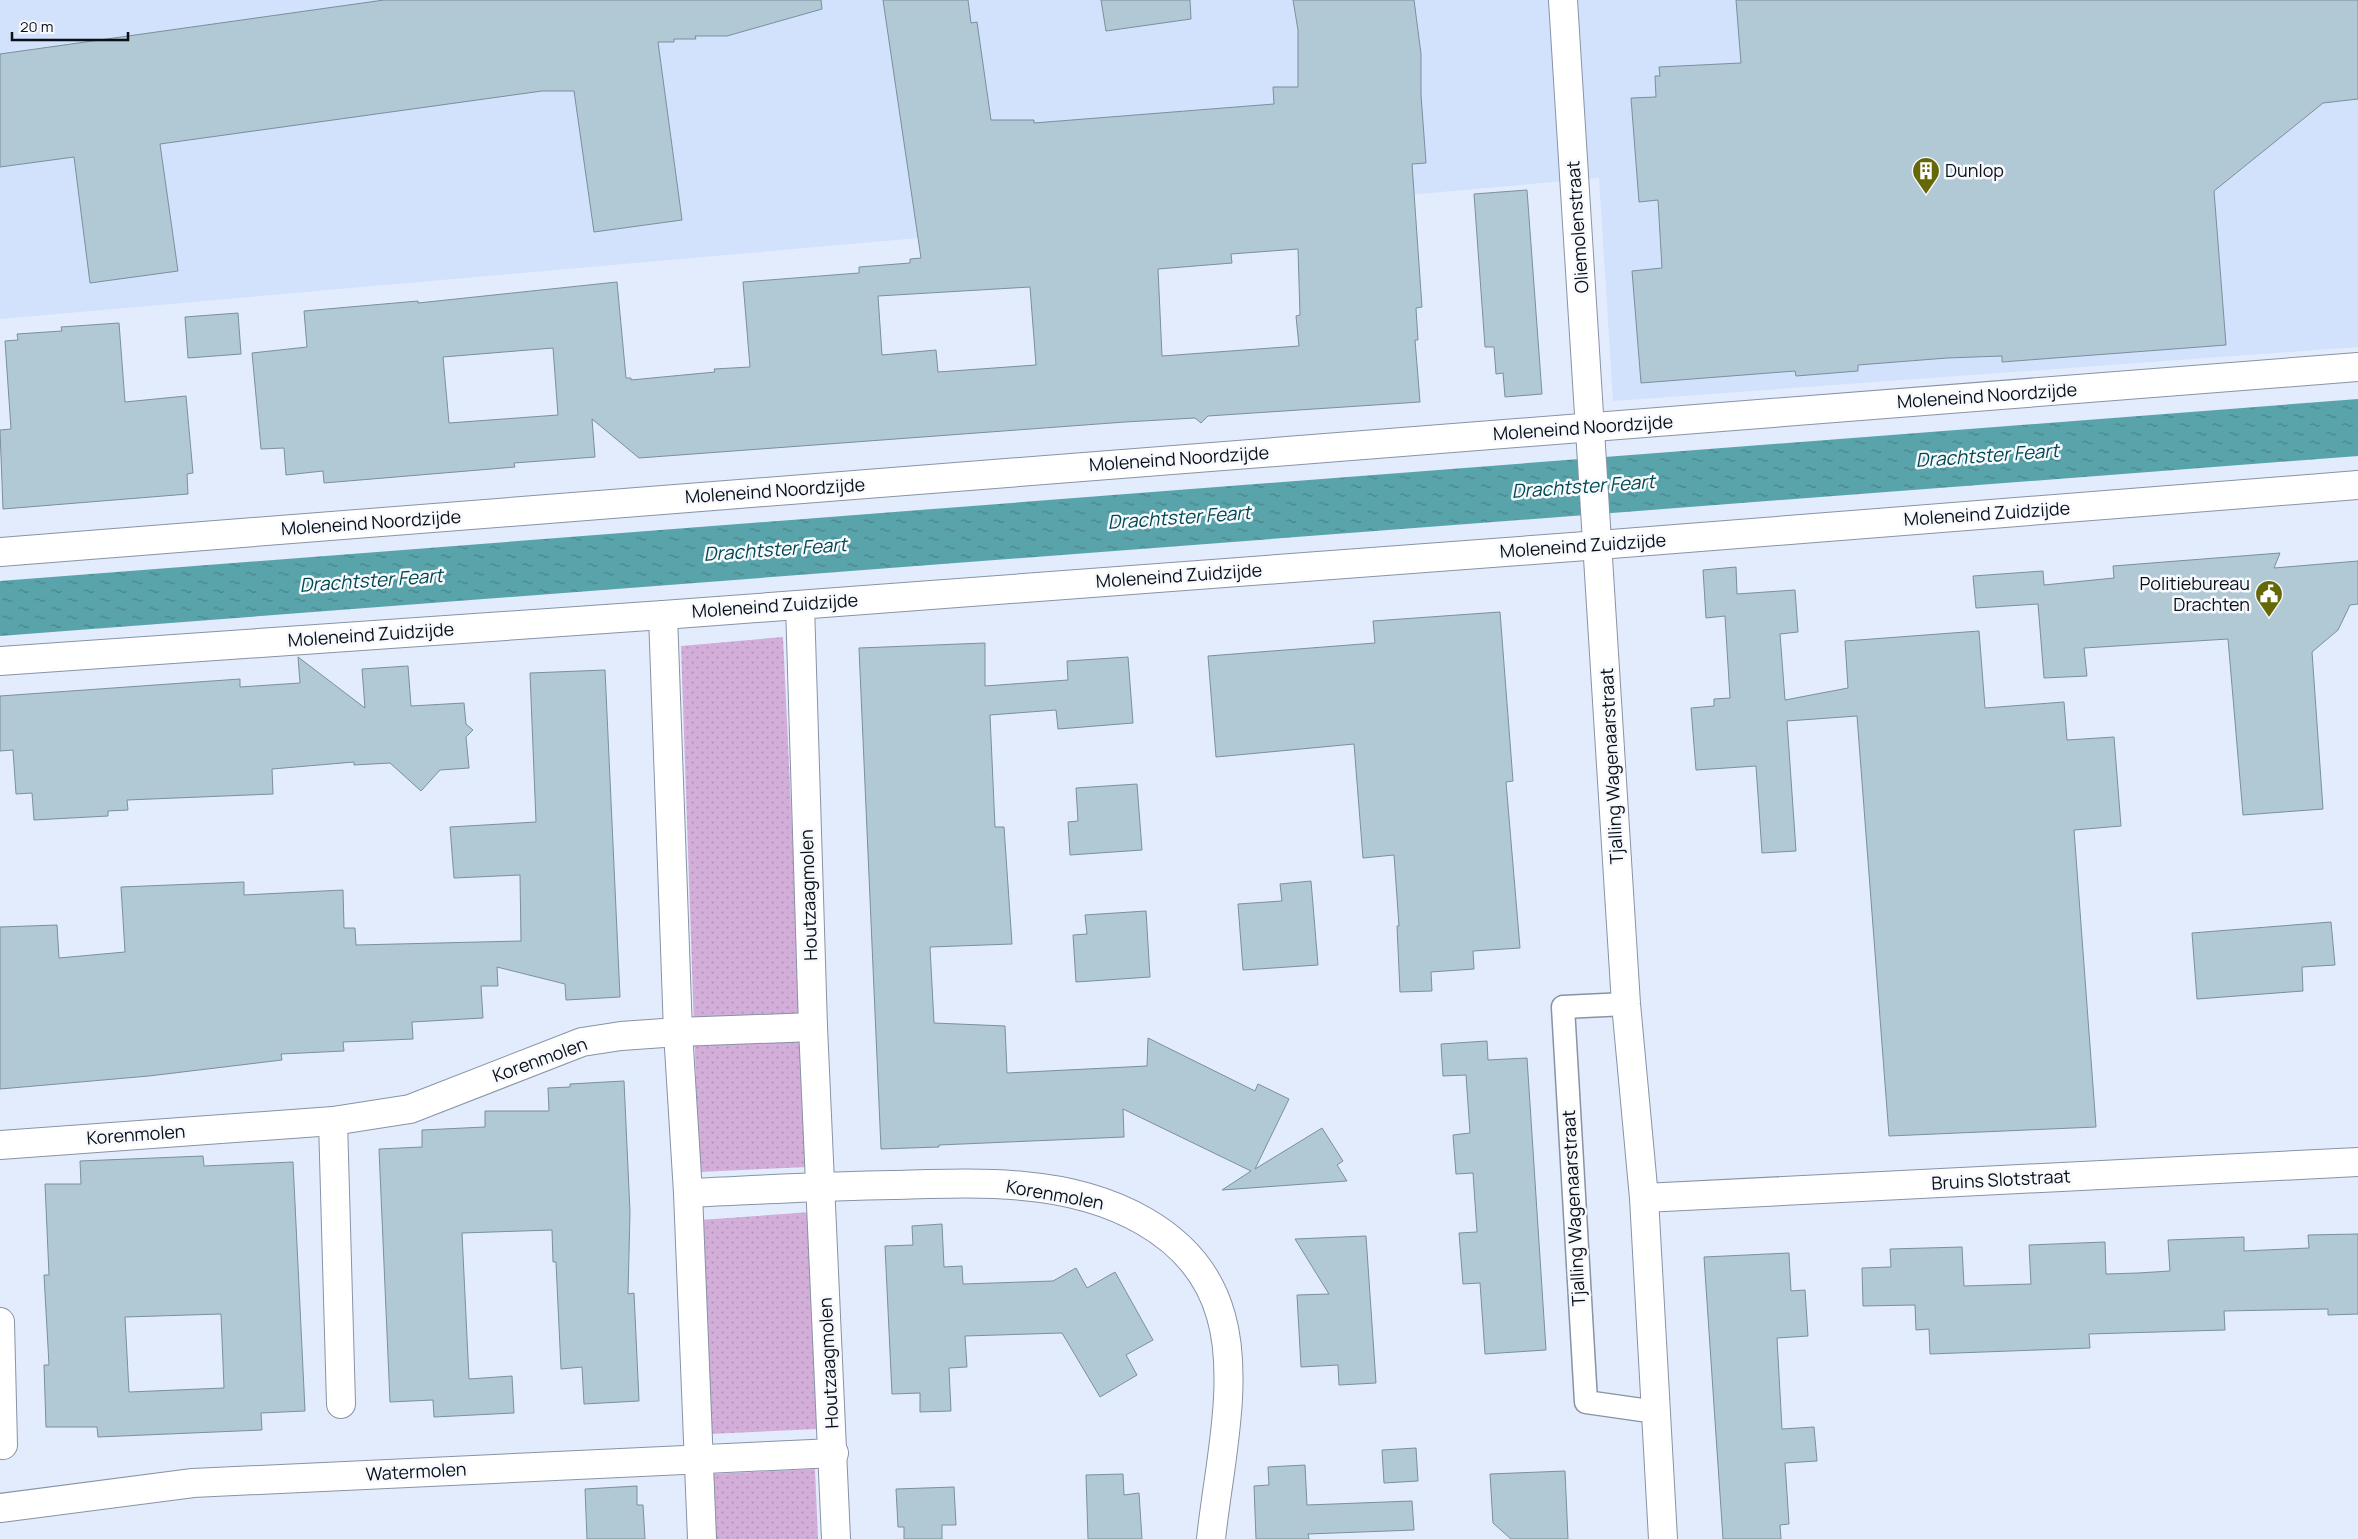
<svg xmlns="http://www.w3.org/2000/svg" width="2358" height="1539" viewBox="0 0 2358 1539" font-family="Manrope,sans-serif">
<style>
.built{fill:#d2e1fc}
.grass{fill:url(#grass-dots)}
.water{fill:url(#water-ripples)}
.building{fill:#b1c8d5;stroke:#7a909c;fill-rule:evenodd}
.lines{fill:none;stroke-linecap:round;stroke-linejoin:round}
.lane-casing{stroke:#8893a6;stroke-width:25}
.street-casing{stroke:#8893a6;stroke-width:30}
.lane{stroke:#fff;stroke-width:22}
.street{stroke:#fff;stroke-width:28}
.labels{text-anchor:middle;stroke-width:5;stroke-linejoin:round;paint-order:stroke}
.poi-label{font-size:18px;fill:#0b0f16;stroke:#f6f9fd;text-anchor:start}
.street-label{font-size:18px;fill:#0b0f16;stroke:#f6f9fd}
.water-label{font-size:19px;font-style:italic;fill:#00484d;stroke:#f6f9fd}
</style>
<defs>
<pattern id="grass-dots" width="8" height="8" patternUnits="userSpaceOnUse" patternTransform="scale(1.25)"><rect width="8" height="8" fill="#d2aed8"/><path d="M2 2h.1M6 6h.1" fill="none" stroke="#b394b9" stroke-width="1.8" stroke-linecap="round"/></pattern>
<pattern id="water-ripples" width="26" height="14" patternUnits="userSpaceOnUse" patternTransform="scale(1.25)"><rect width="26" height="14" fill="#59a4aa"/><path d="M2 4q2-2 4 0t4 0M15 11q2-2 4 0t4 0" fill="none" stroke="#488489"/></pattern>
</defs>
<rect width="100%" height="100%" fill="#e2ecfd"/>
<!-- built -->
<path class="built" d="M0 0H2358V347L1613 401 1599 178 0 319Z"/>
<!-- grass -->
<g class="grass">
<path d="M783 637 808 1167 699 1172 681 646Z"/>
<path d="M811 1212 818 1429 709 1434 700 1220Z"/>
<path d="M815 1469 818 1539H713L710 1474Z"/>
</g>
<!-- water -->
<path class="water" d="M2358 399V456L0 636V581Z"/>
<!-- building -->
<g class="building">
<path d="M384 0H821L822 9 727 36H695L696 39H674V42H658L682 220 594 232 574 91H542L160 144 178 271 90 283 74 157 0 167V54Z"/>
<path d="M883 0H968L971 23 977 22 991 120H1034V123L1274 104 1273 87H1298V30L1293 0H1414L1421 54V95L1426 163 1412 164 1422 307 1416 308 1418 340H1415L1420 402 1208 416 1201 423 1195 418 1125 422 639 458 592 419 595 457 514 463 515 467 324 483 323 471 286 475 284 448 261 449 252 353 307 347 304 311 418 301V303L617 282 626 378H631V380L715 372 714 369 750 367 743 282 859 273V267L910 263V259L921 258ZM1298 249 1300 315 1296 316 1299 346 1162 356 1158 269 1232 263 1231 254ZM1030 287 1036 365 938 372 936 350 882 355 878 296ZM553 348 558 415 449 423 443 357Z"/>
<path d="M1101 0H1190L1191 19 1106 31Z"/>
<path d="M1736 0H2358V99L2323 103 2214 191 2226 345 2002 362V356L1947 358 1858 365V371L1796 376 1795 371 1641 383 1632 271 1662 268 1658 200 1639 202 1631 98 1656 97 1655 76H1660L1659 67 1741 63Z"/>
<path d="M1527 190 1542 394 1505 397 1503 373 1496 374 1494 347H1485L1474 194Z"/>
<path d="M238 313 241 354 188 358 185 317Z"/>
<path d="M119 323 125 402 186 396 193 473 187 474 188 494 3 509 0 430 11 429 5 341 18 340 17 334 62 331 61 327Z"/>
<path d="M2280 553 2274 568 2358 561V604L2350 605 2338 630 2312 652 2323 809 2243 815 2228 639 2084 648 2087 676 2044 678 2038 604 1976 608 1973 576 2043 571 2044 585 2114 578 2113 566Z"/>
<path d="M1736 567 1737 594 1795 590 1798 632 1780 634 1785 700 1848 688 1845 641 1979 631 1985 708 2064 702 2067 740 2114 737 2121 826 2074 830 2096 1127 1889 1136 1857 716 1787 721 1796 851 1762 853 1756 766 1696 770 1691 708 1714 706V699L1730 698 1725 616 1706 618 1703 570Z"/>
<path d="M1500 612 1513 781 1506 782 1520 948 1473 951 1474 969 1431 972 1432 991 1400 992 1397 926H1399L1394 855 1363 858 1354 744 1216 757 1208 656 1375 643 1373 621Z"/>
<path d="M985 643V686L1068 680 1067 661 1128 657 1133 723 1058 729 1056 710 990 715 995 827H1004L1012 944 930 947 934 1023 1005 1026 1007 1073 1147 1066 1148 1038 1255 1091 1258 1084 1289 1099 1255 1169 1322 1128 1343 1161 1337 1165 1347 1181 1222 1190 1251 1171 1123 1109 1124 1137 939 1145V1147L881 1149 859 648Z"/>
<path d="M298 657 365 708 362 669 408 666 411 706 464 703 466 724 473 730 466 737 469 768 440 770 421 791 390 763 354 765V762L272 769 273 794 127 800 128 810 108 811V816L34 820 32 793 16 794 13 750 0 751V696L240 679V687L300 683Z"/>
<path d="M605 670 620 997 566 1000 565 984 497 967 498 986H481L483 1018 412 1022 413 1039 343 1042 344 1051 281 1054 282 1060 149 1076 0 1089V927L57 925 59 958 125 952 121 887 244 882V895L343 890 344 928H355L356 945 521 941 520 875 454 878 450 827 536 822 530 673Z"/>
<path d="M1137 784 1142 850 1070 855 1068 822 1078 821 1076 788Z"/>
<path d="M1311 881 1318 965 1243 970 1238 904 1282 901 1280 884Z"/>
<path d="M1146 911 1150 977 1076 982 1073 935 1087 934 1085 915Z"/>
<path d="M2331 922 2335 965 2302 967 2303 991 2197 999 2192 933Z"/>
<path d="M1487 1041 1488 1060 1527 1058 1546 1350 1485 1354 1480 1283 1463 1284 1459 1233 1477 1232 1473 1173 1456 1174 1453 1135 1470 1133 1466 1075 1443 1076 1441 1044Z"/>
<path d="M624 1081 630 1212 628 1294 634 1293 639 1401 584 1404 582 1367 561 1369 556 1262H553L552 1230 462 1233 469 1379 512 1376 514 1413 434 1417 433 1400 390 1402 379 1149 422 1147V1130L485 1127V1111H549L548 1088 570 1087V1084Z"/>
<path d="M203 1156 204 1166 293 1162 305 1411 261 1413 262 1430 98 1437 97 1427H46L44 1365H49L44 1275H49L45 1184H81L80 1161ZM221 1314 224 1388 129 1392 125 1317Z"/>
<path d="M942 1224 944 1267 962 1266 963 1284 1053 1281 1076 1268 1087 1288 1115 1272 1153 1340 1126 1355 1137 1375 1100 1397 1062 1333 965 1336 967 1367 949 1368 951 1411 920 1412V1393L892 1394 885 1246 913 1245 912 1226Z"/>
<path d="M2358 1234V1314L2328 1315V1309L2224 1311 2225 1330 2089 1334 2090 1348 1930 1354 1929 1329 1916 1330 1915 1305 1863 1306 1862 1268 1891 1267 1890 1249 1962 1247 1964 1286 2031 1284 2029 1245 2105 1242 2106 1274 2138 1273 2170 1271 2168 1240 2244 1237V1251L2309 1248 2308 1235Z"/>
<path d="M1366 1236 1376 1383 1339 1385 1338 1365 1301 1367 1297 1295 1329 1294 1295 1239Z"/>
<path d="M1789 1253 1791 1291 1805 1290 1808 1336 1777 1338 1782 1429 1814 1427 1817 1461 1785 1463 1789 1524 1780 1525 1781 1539H1723L1704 1257Z"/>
<path d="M1416 1448 1418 1481 1384 1483 1382 1450Z"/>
<path d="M1305 1465 1307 1505 1412 1501 1414 1530 1308 1534 1309 1539H1256L1254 1486 1269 1485 1268 1467Z"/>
<path d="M1565 1471 1568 1539H1511L1493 1523 1490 1474Z"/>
<path d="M1123 1474 1124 1495 1139 1493 1142 1539H1088L1086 1475Z"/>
<path d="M637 1486V1505H643L645 1539H587L585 1489Z"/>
<path d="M954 1487 956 1525H942V1539H904V1527H898L896 1489Z"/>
</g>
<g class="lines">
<defs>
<path id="lane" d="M1626 1004 1563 1007 1586 1402 1656 1412"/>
<g id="street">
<path d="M1563 0 1626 1004 1644 1198 1663 1539"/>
<path d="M0 552 2358 367"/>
<path d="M800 605 813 1027 836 1539"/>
<path d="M663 615 678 1032 688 1193 702 1539"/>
<path d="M0 661 663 615 1599 545 2358 485"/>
<path d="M333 1121 341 1404"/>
<path d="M0 1145 333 1121 410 1109 582 1042 621 1036 678 1032 813 1027"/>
<path d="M688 1193C756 1190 824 1186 892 1185 936 1184 980 1182 1023 1186 1105 1193 1197 1229 1221 1316 1240 1382 1218 1471 1211 1539"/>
<path d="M1644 1198 2358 1162"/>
<path d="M0 1322 3 1445"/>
<path d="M0 1508 193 1483 834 1453"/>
</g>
</defs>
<!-- lane casing -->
<use href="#lane" class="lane-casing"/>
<!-- street casing -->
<use href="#street" class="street-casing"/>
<!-- lane -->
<use href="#lane" class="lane"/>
<!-- street -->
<use href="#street" class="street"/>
</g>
<!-- icons -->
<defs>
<symbol id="building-pin" viewBox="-11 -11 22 30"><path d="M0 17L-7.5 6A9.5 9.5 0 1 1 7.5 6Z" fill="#656806" stroke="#f6f9fd"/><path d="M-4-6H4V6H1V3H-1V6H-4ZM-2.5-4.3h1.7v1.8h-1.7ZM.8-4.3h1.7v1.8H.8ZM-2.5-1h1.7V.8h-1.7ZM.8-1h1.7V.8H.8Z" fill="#fff"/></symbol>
<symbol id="civic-pin" viewBox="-11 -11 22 30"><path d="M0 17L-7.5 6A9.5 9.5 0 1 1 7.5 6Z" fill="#656806" stroke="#f6f9fd"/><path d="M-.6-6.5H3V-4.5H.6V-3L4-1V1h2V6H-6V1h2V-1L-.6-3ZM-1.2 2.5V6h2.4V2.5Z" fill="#fff"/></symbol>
</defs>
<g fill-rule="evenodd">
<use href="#building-pin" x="1910" y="155" width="32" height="43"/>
<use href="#civic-pin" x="2253" y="578" width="32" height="43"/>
</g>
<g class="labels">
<!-- poi labels -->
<g class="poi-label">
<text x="1945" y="177">Dunlop</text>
<text x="2250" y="590" text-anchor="end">Politiebureau<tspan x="2250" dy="21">Drachten</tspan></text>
</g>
<!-- street labels -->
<g class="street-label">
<text transform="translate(1578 227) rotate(-94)" y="6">Oliemolenstraat</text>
<text transform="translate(1987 396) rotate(-4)" y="6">Moleneind Noordzijde</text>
<text transform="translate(1583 428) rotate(-4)" y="6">Moleneind Noordzijde</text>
<text transform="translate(1179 459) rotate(-4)" y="6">Moleneind Noordzijde</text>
<text transform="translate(775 491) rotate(-4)" y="6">Moleneind Noordzijde</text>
<text transform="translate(1987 514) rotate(-4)" y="6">Moleneind Zuidzijde</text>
<text transform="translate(371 523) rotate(-4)" y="6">Moleneind Noordzijde</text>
<text transform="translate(1583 546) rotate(-4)" y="6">Moleneind Zuidzijde</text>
<text transform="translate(1179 576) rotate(-4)" y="6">Moleneind Zuidzijde</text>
<text transform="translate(775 606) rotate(-4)" y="6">Moleneind Zuidzijde</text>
<text transform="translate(371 635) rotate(-4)" y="6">Moleneind Zuidzijde</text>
<text transform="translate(1612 766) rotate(-93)" y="6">Tjalling Wagenaarstraat</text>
<text transform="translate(809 895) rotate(-92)" y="6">Houtzaagmolen</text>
<text transform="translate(540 1060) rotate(-20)" y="6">Korenmolen</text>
<text transform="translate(136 1135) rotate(-4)" y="6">Korenmolen</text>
<text transform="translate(2001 1180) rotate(-3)" y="6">Bruins Slotstraat</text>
<text transform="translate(1055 1195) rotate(10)" y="6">Korenmolen</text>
<text transform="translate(1574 1208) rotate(-93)" y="6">Tjalling Wagenaarstraat</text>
<text transform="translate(829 1363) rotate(-93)" y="6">Houtzaagmolen</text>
<text transform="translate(416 1472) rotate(-3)" y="6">Watermolen</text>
</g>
<!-- water labels -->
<g class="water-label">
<text transform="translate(1987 455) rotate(-4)" y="7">Drachtster Feart</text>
<text transform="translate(1583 486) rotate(-4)" y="7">Drachtster Feart</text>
<text transform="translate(1179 517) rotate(-4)" y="7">Drachtster Feart</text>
<text transform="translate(775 549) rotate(-4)" y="7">Drachtster Feart</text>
<text transform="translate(371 580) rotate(-4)" y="7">Drachtster Feart</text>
</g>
</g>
<!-- scale -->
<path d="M12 32v8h116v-8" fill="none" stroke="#0b0f16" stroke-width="2.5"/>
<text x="20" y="32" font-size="15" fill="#0b0f16" stroke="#f6f9fd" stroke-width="4" paint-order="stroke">20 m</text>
</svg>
